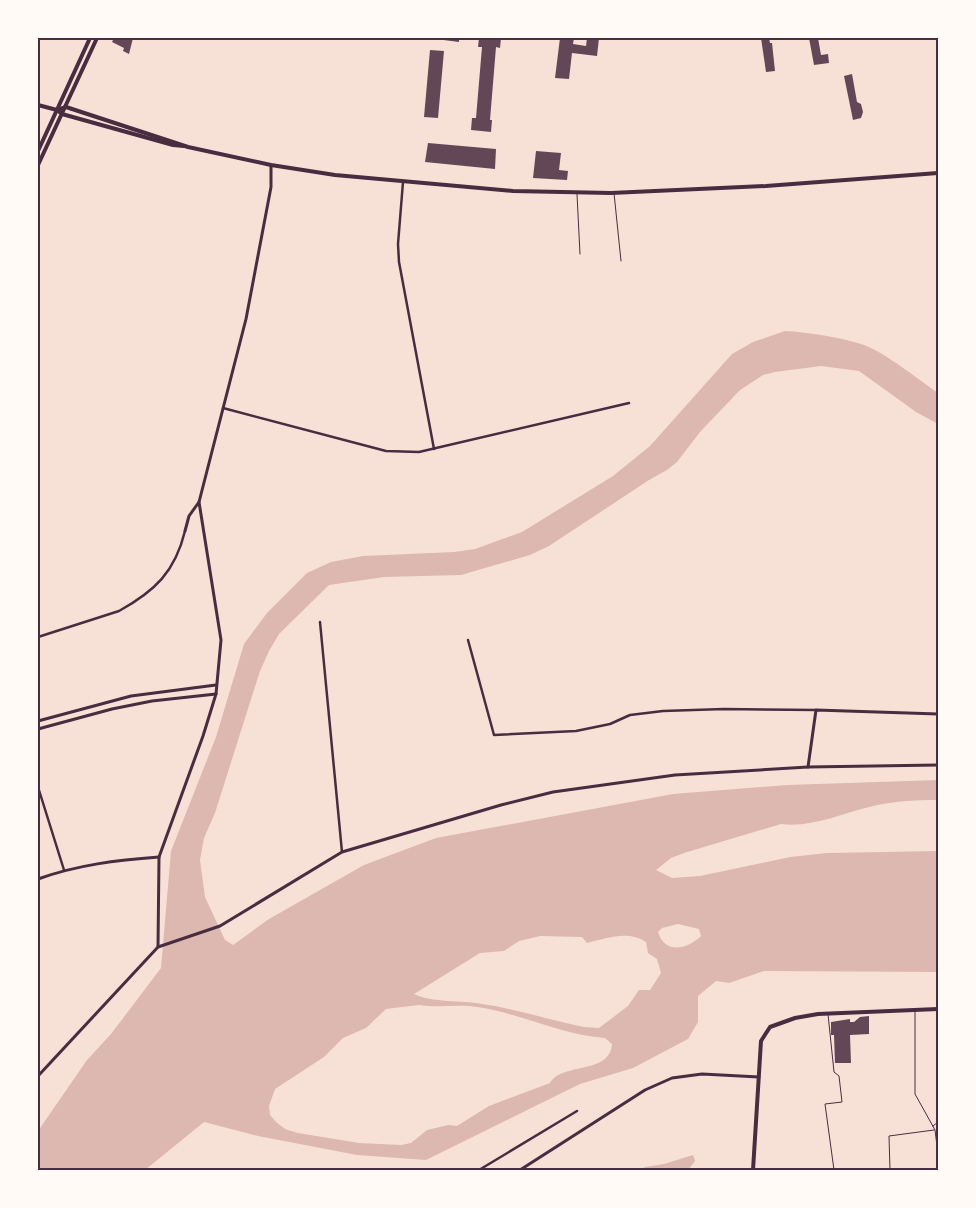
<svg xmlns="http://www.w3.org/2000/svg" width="976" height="1208" viewBox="0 0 976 1208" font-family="'DM Sans',sans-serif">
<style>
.water{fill:#dcb8b0;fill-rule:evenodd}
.building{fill:#644757}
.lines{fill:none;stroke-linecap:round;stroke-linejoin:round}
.service{stroke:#4a2c40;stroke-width:1}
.minor{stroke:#4a2c40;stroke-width:2.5}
.tertiary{stroke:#4a2c40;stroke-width:3}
.secondary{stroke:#4a2c40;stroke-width:4}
.primary{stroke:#4a2c40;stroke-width:4}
.neatline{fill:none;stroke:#4a2c40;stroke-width:2}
</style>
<rect width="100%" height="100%" fill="#f7e1d7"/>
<!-- water -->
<g class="water">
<path d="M785 331C807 332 844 338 864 345 889 355 916 378 938 393V424L916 412 859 371 821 366 775 372 763 375 740 390 700 432 677 462 667 470 649 480 549 546 530 555 461 575 384 577 329 585 279 634 269 651 260 671 215 813 204 838 200 860 205 897 225 940 233 945 269 919 364 865 436 838 673 794 787 785 938 780V800C915 800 891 801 869 807 841 814 810 828 781 824L684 853 671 858 656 870 672 878 700 876 790 857 827 853 938 851V972L764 971 729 983 716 981 698 996V1022L688 1039 633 1068 580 1084 426 1160 357 1155 258 1136 204 1122 145 1170H38V1131L87 1060 111 1034 161 968 171 851 216 737 244 644 267 613 307 573 331 562 363 556 454 552 475 549 522 532 613 476 650 446 732 354 753 342ZM678 924 699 929 701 936C688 949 665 955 658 932L662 928ZM540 936 582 937 587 943C607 938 628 930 646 942L648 953 657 959 661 973 650 990H639L628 1006 599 1028 584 1027C550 1020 516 1009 482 1004 461 1000 432 1003 414 994L480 953 504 951 519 941ZM419 1005C438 1008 458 1004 477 1007 519 1013 562 1035 605 1038L612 1044C610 1075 562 1062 550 1083L489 1106 457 1126 448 1125 427 1130 411 1143 401 1145 359 1143 298 1133 285 1129 276 1122 270 1115 269 1106 275 1089 324 1057 343 1038 366 1028 386 1009Z"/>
<path d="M693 1155 695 1161 688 1170H639L645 1167 664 1164Z"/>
</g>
<!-- building -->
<g class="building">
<path d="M114 38H133L129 54 123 51 124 48 112 42Z"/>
<path d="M428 38H459V42Z"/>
<path d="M479 38H501L500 48 496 47 490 120H492L491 132 471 130 472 118H476L482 47H478Z"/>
<path d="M560 38H574L573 44 586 46 587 38H599L597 56 572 53 569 79 555 78Z"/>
<path d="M761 38H769L770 43H772L775 71 766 72Z"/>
<path d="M809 38H818L821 55 828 54 829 63 814 65Z"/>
<path d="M430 50 444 51 438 118 424 117Z"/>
<path d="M852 74 857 102 861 104 863 112 861 118 853 120 844 76Z"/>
<path d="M428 143 496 149 495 169 425 162Z"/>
<path d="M536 151 561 153 559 170 568 171 567 180 533 178Z"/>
<path d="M869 1016V1034L850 1035 851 1063H835L834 1035H831V1022L850 1019V1022H854L860 1017Z"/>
</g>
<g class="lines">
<!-- service -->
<g class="service">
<path d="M614 193 621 261"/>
<path d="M577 194 580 254"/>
<path d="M915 1012V1094L935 1130 938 1154"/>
<path d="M828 1014 834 1072 839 1076 842 1102 825 1104 834 1170"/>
<path d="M933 1126 938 1122"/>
<path d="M890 1170 889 1136 934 1130"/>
</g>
<!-- minor -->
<g class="minor">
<path d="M403 182 398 244 399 262 434 449"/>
<path d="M223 408 386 451 419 452 629 403"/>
<path d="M320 622 342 852"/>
<path d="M38 637 119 611C155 591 175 572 185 531"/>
<path d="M468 640 494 735 576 731 610 724 630 715 663 711 724 709 816 710"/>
<path d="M38 787 64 870"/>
<path d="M479 1170 577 1111"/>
<path d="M936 1170H938"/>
</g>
<!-- tertiary -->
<g class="tertiary">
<path d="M185 531 189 516 199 502 246 319 271 187V165"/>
<path d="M38 721 131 696 216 685"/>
<path d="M38 729 112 709 152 701 216 694"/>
<path d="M808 767 816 710 938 714"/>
<path d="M38 879C77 865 117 860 159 857"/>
<path d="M158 947 159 857 203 736 216 694 221 640 199 502"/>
<path d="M38 1076 158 947 220 926 342 852 501 805 553 792 675 775 808 767 938 765"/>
<path d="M520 1170 645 1090 672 1078 702 1074 759 1077"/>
</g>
<!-- secondary -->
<g class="secondary">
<path d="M38 105 57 110 62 114 173 145 184 146"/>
<path d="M57 110 66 107 188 147 271 165 335 175 513 191 611 193 766 186 938 173"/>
<path d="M753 1170 761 1041 770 1027 795 1018 818 1014 938 1009"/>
</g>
<!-- primary -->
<g class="primary">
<path d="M38 151 90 38"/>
<path d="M38 165 97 38"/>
</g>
</g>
<!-- border -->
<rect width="976" height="1208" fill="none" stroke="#fffaf5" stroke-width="78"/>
<rect x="39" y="39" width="898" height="1130" class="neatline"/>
</svg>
